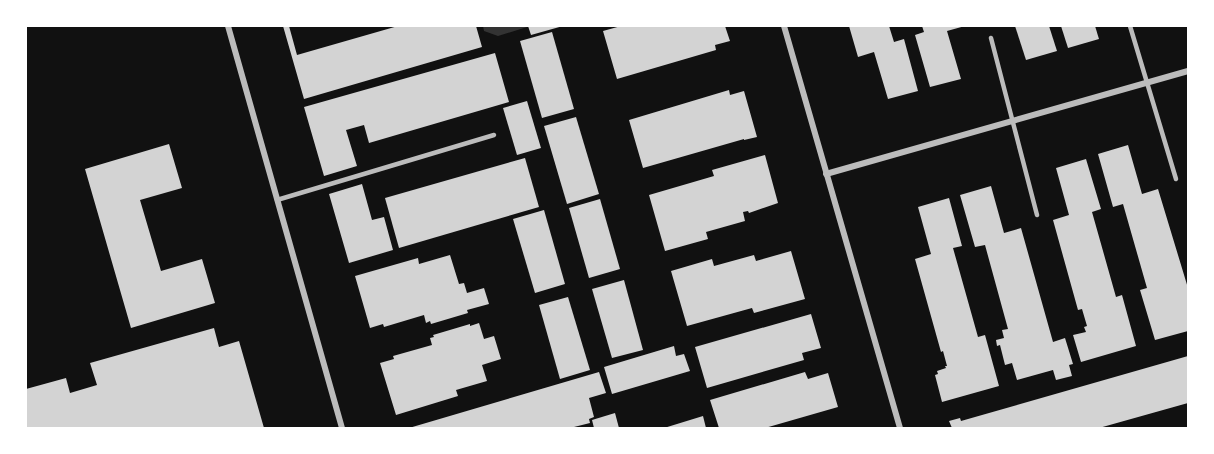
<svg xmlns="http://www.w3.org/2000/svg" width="1214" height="454" viewBox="0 0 1214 454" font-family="Karla,sans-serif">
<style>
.water{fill:#333}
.building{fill:#d3d3d3}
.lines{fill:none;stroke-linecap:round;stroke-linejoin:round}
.service{stroke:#bcbcbc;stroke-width:4.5}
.minor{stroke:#bcbcbc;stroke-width:6}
</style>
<rect width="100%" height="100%" fill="#111"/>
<!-- water -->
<path class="water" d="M483 26H526L527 27 498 36 484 31Z"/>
<!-- building -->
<g class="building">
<path d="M283 26H289L297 55 398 26H476L482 47 304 99Z"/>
<path d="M528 26H563L531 35Z"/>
<path d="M621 26H725L730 41 715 45 716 50 617 79 603 31Z"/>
<path d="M849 26H889L894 42 904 39 918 91 888 99 874 52 858 57Z"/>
<path d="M922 26H965L947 31 961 79 930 87 915 35 924 32Z"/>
<path d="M1015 26H1049L1057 51 1026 60Z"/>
<path d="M1061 26H1095L1099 39 1068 48Z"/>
<path d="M552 32 574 109 542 118 520 41Z"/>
<path d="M495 53 509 102 369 143 364 125 346 130 357 166 324 176 304 107Z"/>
<path d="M729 90 730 95 744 91 757 137 744 140V139L643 168 629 120Z"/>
<path d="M527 101 541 148 517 155 503 108Z"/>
<path d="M576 117 599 194 567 204 544 126Z"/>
<path d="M169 144 182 188 140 200 161 271 202 259 215 303 131 328 85 169Z"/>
<path d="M1128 145 1142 194 1158 189 1188 288V331L1155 340 1140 290 1147 288 1123 204 1113 207 1098 154Z"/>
<path d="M765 155 778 203 749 213 748 211 743 212 745 221 706 232 708 239 665 251 649 195 714 176 712 170Z"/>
<path d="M525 158 539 207 399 248 385 198Z"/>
<path d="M1086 159 1101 209 1092 212 1116 297 1122 295 1136 346 1081 362 1073 335 1086 332 1084 327 1087 326 1082 309 1078 310 1053 220 1069 215 1056 168Z"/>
<path d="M362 184 372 220 384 217 393 250 349 263 329 194Z"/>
<path d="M991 186 1004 233 1021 228 1053 342 1065 338 1073 364 1069 365 1072 376 1056 380 1053 370 1017 380 1012 363 1005 365 1000 345 997 346 996 340 1004 338 1002 330 1008 329 985 245 975 247 960 195Z"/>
<path d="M949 198 962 246 953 248 978 337 985 335 999 386 942 402 935 375 938 374 937 371 946 368 945 366H947L943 351 941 352 915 259 931 254 918 207Z"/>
<path d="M600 199 620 269 589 278 569 208Z"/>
<path d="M544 210 565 284 535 293 513 219Z"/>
<path d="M791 251 805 299 754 313 752 308 687 326 671 271 712 259 714 266 754 255 756 261Z"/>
<path d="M450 255 459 284 464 283 467 293 484 288 489 304 467 310 468 313 431 324 430 321 426 323 424 315 384 327 383 324 370 328 355 276 418 258 419 264Z"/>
<path d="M624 280 643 350 612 358 592 289Z"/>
<path d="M568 297 590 370 560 379 539 305Z"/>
<path d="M811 314 821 348 802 353 804 360 707 388 695 347Z"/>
<path d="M479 323 484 339 494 336 501 359 482 365 487 381 456 390 458 396 396 415 380 363 394 359 393 356 432 345 430 338 434 337 433 335 470 324V326Z"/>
<path d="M214 328 219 347 239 341 264 428H26V389L66 378 70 393 97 385 90 363Z"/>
<path d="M674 346 676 356 684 354 690 371 612 394 604 367Z"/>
<path d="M1188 356V403L1099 428H952L949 421 960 418 961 421Z"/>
<path d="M599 372 606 393 589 398 594 417 589 419 590 423 570 428H409Z"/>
<path d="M805 372 808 379 828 373 838 407 765 428H719L710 400Z"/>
<path d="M615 413 619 428H594L592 420Z"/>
<path d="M703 416 706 428H664Z"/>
</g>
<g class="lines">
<!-- service -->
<g class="service">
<path d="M1130 26 1176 179"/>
<path d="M991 38 1037 215"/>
<path d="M277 200 494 135"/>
</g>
<!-- minor -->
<g class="minor">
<path d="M228 26 342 428"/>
<path d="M784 26 900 428"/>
<path d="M826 174 1188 71"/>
</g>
</g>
<!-- border -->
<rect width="1214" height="454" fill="none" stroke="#ffffff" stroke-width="54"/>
</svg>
